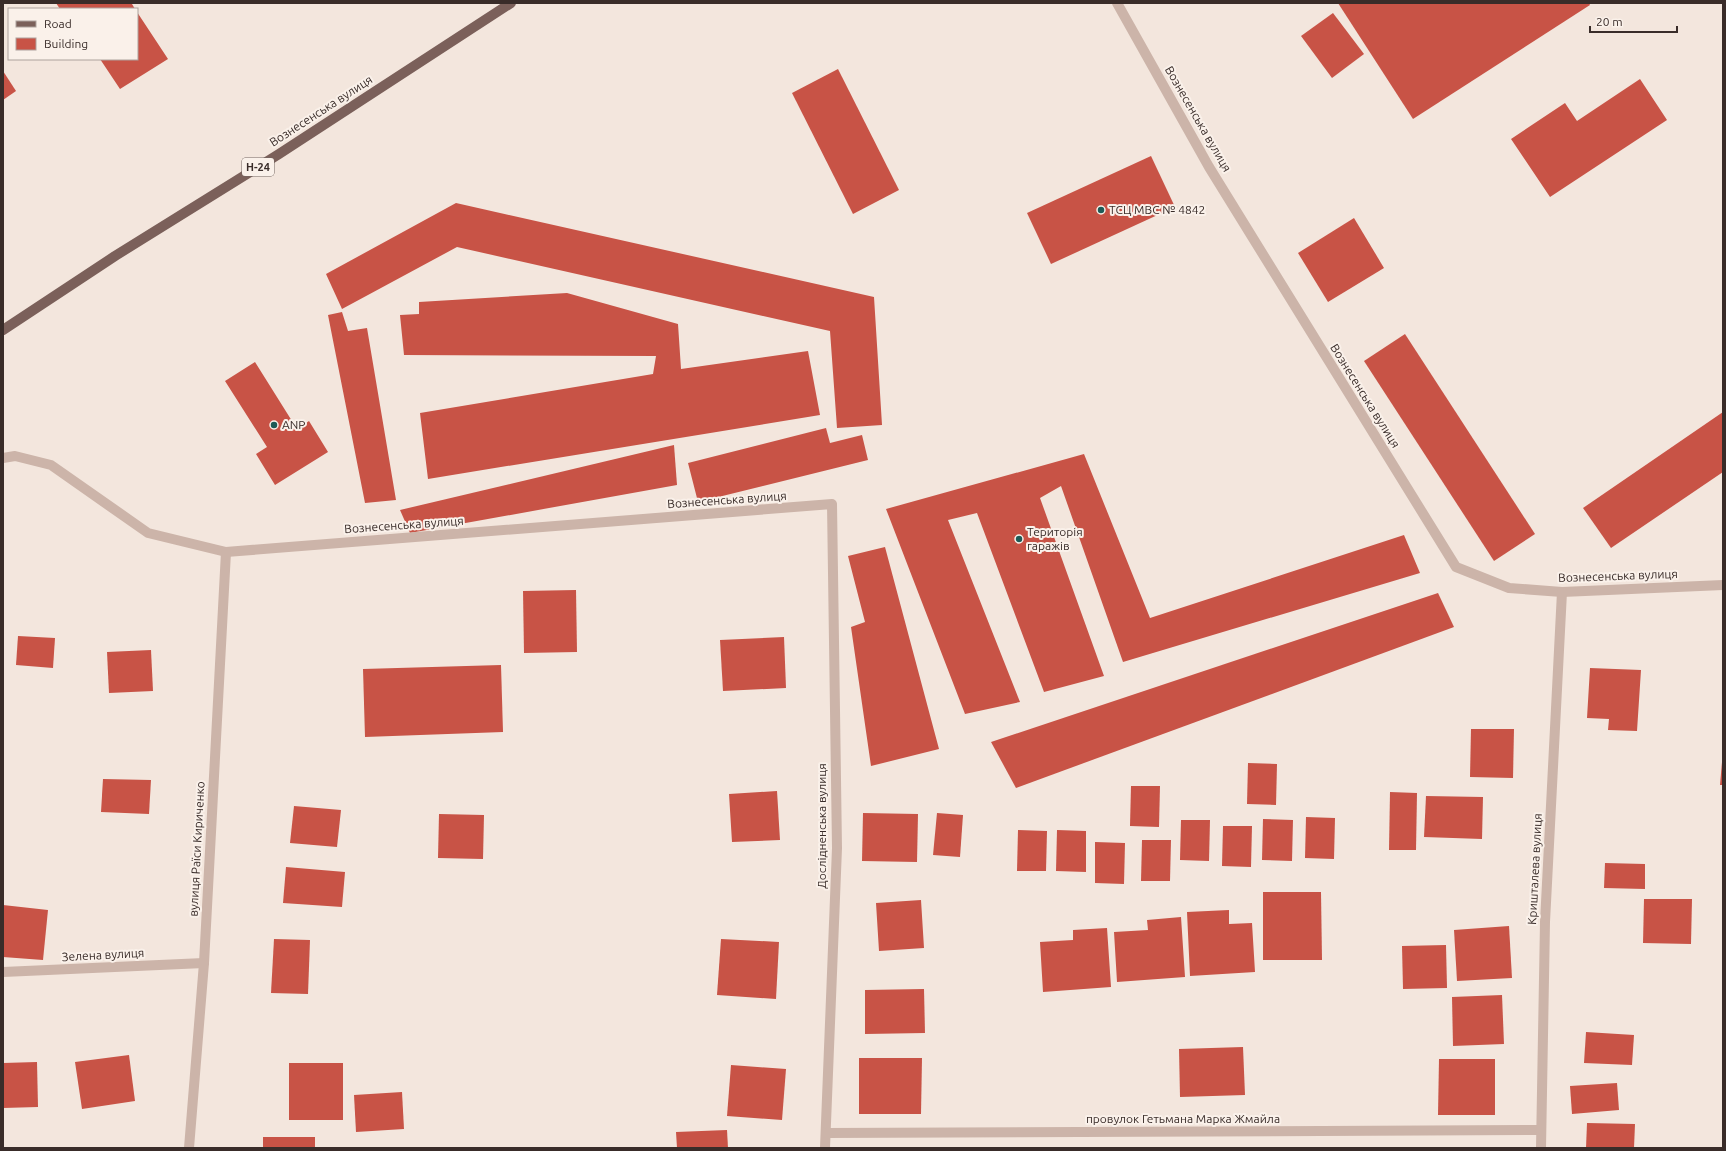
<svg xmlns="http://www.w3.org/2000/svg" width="1726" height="1151" viewBox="0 0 1726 1151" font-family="Ubuntu,sans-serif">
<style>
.building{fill:#c85346}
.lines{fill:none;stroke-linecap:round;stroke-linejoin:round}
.street{stroke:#ccb4a9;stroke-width:10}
.primary{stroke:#7b605a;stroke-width:10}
.poi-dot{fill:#1d5b57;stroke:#faf1ea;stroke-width:1.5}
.labels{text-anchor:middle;stroke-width:4;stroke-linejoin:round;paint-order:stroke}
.shield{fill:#faf1ea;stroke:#736763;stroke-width:1}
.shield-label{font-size:11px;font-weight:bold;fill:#392c29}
.street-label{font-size:12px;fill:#392c29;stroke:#faf1ea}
.poi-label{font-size:12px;fill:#392c29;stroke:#faf1ea;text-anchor:start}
</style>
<rect width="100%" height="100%" fill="#f3e6dd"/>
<!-- building -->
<g class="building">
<path d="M56 3H133L132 4 135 9H60Z"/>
<path d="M1338 3H1589L1590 5 1413 119Z"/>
<path d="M137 12 168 59 120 89 100 59H137Z"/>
<path d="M1333 13 1364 54 1332 78 1301 36Z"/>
<path d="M838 69 899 190 853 214 792 93Z"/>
<path d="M3 71 16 91 3 100Z"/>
<path d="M1640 79 1667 120 1550 197 1511 139 1565 103 1577 121Z"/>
<path d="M1151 156 1175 207 1051 264 1027 213Z"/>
<path d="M456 203 874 297 882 425 837 428 830 331 457 247 342 309 326 274Z"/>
<path d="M1354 218 1384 268 1328 302 1298 253Z"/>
<path d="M567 293 678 324 681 369 808 351 820 415 428 479 420 413 653 374 656 356 404 355 400 315 419 314V302Z"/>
<path d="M342 312 348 331 367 328 396 500 365 503 328 315Z"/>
<path d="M1405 334 1535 534 1494 561 1364 361Z"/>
<path d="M255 362 297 429 309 421 328 452 275 485 256 454 267 447 225 381Z"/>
<path d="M1723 412V472L1611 548 1583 508Z"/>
<path d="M826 428 830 443 862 435 868 460 698 502 688 463Z"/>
<path d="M674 445 677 485 410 533 400 510Z"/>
<path d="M1084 454 1150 618 1404 535 1420 573 1123 662 1061 486 1040 498 1104 676 1044 692 977 513 948 520 1020 702 965 714 886 509Z"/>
<path d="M885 547 939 749 871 766 851 627 865 622 848 556Z"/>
<path d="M576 590 577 652 524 653 523 591Z"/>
<path d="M1438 593 1454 627 1016 788 991 742Z"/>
<path d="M18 636 55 638 53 668 16 665Z"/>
<path d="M784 637 786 688 723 691 720 640Z"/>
<path d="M151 650 153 691 109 693 107 652Z"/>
<path d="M501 665 503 732 365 737 363 669Z"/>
<path d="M1590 668 1641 670 1637 731 1608 730 1609 719 1587 718Z"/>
<path d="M1471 729H1514L1513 778 1470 777Z"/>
<path d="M1722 762H1723V785H1720Z"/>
<path d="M1248 763 1277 764 1276 805 1247 804Z"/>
<path d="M103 779 151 780 149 814 101 812Z"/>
<path d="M1131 786H1160L1159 827 1130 826Z"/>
<path d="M777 791 780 840 732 842 729 794Z"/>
<path d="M1390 792 1417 793 1416 850H1389Z"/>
<path d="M1426 796 1483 797 1482 839 1424 837Z"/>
<path d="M294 806 341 810 337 847 290 843Z"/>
<path d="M863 813 918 814 917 862 862 861Z"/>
<path d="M937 813 963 815 960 857 933 855Z"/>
<path d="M439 814 484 815 483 859 438 858Z"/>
<path d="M1306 817 1335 818 1334 859 1305 858Z"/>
<path d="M1263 819 1293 820 1292 861 1262 860Z"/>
<path d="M1181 820H1210L1209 861 1180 860Z"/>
<path d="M1223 826H1252L1251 867 1222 866Z"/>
<path d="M1018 830 1047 831 1046 871H1017Z"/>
<path d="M1057 830 1086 831V872L1056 871Z"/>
<path d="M1142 840H1171L1170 881H1141Z"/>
<path d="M1095 842 1125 843 1124 884 1095 883Z"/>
<path d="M1605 863 1645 864V889L1604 888Z"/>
<path d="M286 867 345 872 342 907 283 903Z"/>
<path d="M1263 892H1321L1322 960H1263Z"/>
<path d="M1644 899H1692L1691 944 1643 943Z"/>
<path d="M921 900 924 948 879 951 876 903Z"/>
<path d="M3 905 48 910 43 960 3 957Z"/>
<path d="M1229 910V924L1252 923 1255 972 1190 976 1187 912Z"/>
<path d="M1181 917 1185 977 1117 982 1114 932 1148 930 1147 920Z"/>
<path d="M1509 926 1512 978 1457 981 1454 930Z"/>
<path d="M1107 928 1111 987 1043 992 1040 942 1073 940V930Z"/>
<path d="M274 939 310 940 308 994 271 993Z"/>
<path d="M721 939 779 942 776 999 717 995Z"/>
<path d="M1446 945 1447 988 1403 989 1402 946Z"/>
<path d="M924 989 925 1033 865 1034V990Z"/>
<path d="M1502 995 1504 1044 1453 1046 1452 997Z"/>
<path d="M1586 1032 1634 1035 1632 1065 1584 1063Z"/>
<path d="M1243 1047 1245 1095 1180 1097 1179 1049Z"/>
<path d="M129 1055 135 1101 82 1109 75 1062Z"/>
<path d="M859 1058H922L921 1114H859Z"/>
<path d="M1439 1059H1495V1115H1438Z"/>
<path d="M37 1062 38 1107 3 1108V1063Z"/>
<rect x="289" y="1063" width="54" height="57"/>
<path d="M731 1065 786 1069 782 1120 727 1116Z"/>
<path d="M1617 1083 1619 1110 1572 1114 1570 1086Z"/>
<path d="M402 1092 404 1129 356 1132 354 1095Z"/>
<path d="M1587 1123 1635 1124 1634 1148H1586Z"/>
<path d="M727 1130 728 1148H677L676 1132Z"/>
<rect x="263" y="1137" width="52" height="11"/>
</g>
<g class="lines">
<!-- street -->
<g class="street">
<path d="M1117 3 1209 167 1456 567 1509 588 1562 592 1723 585"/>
<path d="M3 458 15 456 51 465 148 533 226 552 832 504 837 848 825 1148"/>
<path d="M3 972 204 963"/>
<path d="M826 1133 1541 1130"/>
<path d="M189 1148 204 963 226 552"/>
<path d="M1541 1148 1545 922 1562 592"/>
</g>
<!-- primary -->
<path class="primary" d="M3 330 115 256 279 154 511 3"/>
</g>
<!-- markers -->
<g class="poi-dot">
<circle cx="1101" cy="210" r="4"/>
<circle cx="274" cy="425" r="4"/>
<circle cx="1019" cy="539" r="4"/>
</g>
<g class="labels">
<!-- shield labels -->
<rect class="shield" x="242" y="158" width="32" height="18" rx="3"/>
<g class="shield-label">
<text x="258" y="171">Н-24</text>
</g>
<!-- street labels -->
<g class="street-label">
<text transform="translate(321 111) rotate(-33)" y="4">Вознесенська вулиця</text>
<text transform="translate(1198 119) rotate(60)" y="4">Вознесенська вулиця</text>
<text transform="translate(1365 396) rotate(58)" y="4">Вознесенська вулиця</text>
<text transform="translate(727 500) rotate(-4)" y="4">Вознесенська вулиця</text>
<text transform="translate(404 525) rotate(-4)" y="4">Вознесенська вулиця</text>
<text transform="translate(1618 576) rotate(-2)" y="4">Вознесенська вулиця</text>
<text transform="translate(822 826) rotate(-90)" y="4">Дослідненська вулиця</text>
<text transform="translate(197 849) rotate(-87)" y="4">вулиця Раїси Кириченко</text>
<text transform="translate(1535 869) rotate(-87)" y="4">Кришталева вулиця</text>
<text transform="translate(103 955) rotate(-3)" y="4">Зелена вулиця</text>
<text x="1183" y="1123">провулок Гетьмана Марка Жмайла</text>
</g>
<!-- poi labels -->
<g class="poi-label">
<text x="1109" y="214">ТСЦ МВС № 4842</text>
<text x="282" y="429">ANP</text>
<text x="1027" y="536">Територія<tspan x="1027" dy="14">гаражів</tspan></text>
</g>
</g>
<!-- border -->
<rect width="1726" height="1151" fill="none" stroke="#392c29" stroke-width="8"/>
<!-- legend -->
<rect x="8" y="8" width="130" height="52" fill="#faf1ea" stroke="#ada29d"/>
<rect x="16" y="21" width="20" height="6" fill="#7b605a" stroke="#ada29d"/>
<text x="44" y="28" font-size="12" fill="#392c29">Road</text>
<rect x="16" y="38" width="20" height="12" fill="#c85346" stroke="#ada29d"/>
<text x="44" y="48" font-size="12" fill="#392c29">Building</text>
<!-- scale -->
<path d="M1590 26v6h87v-6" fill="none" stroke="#392c29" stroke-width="2"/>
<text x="1596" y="26" font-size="12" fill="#392c29" stroke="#faf1ea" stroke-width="3" paint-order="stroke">20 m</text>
</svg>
